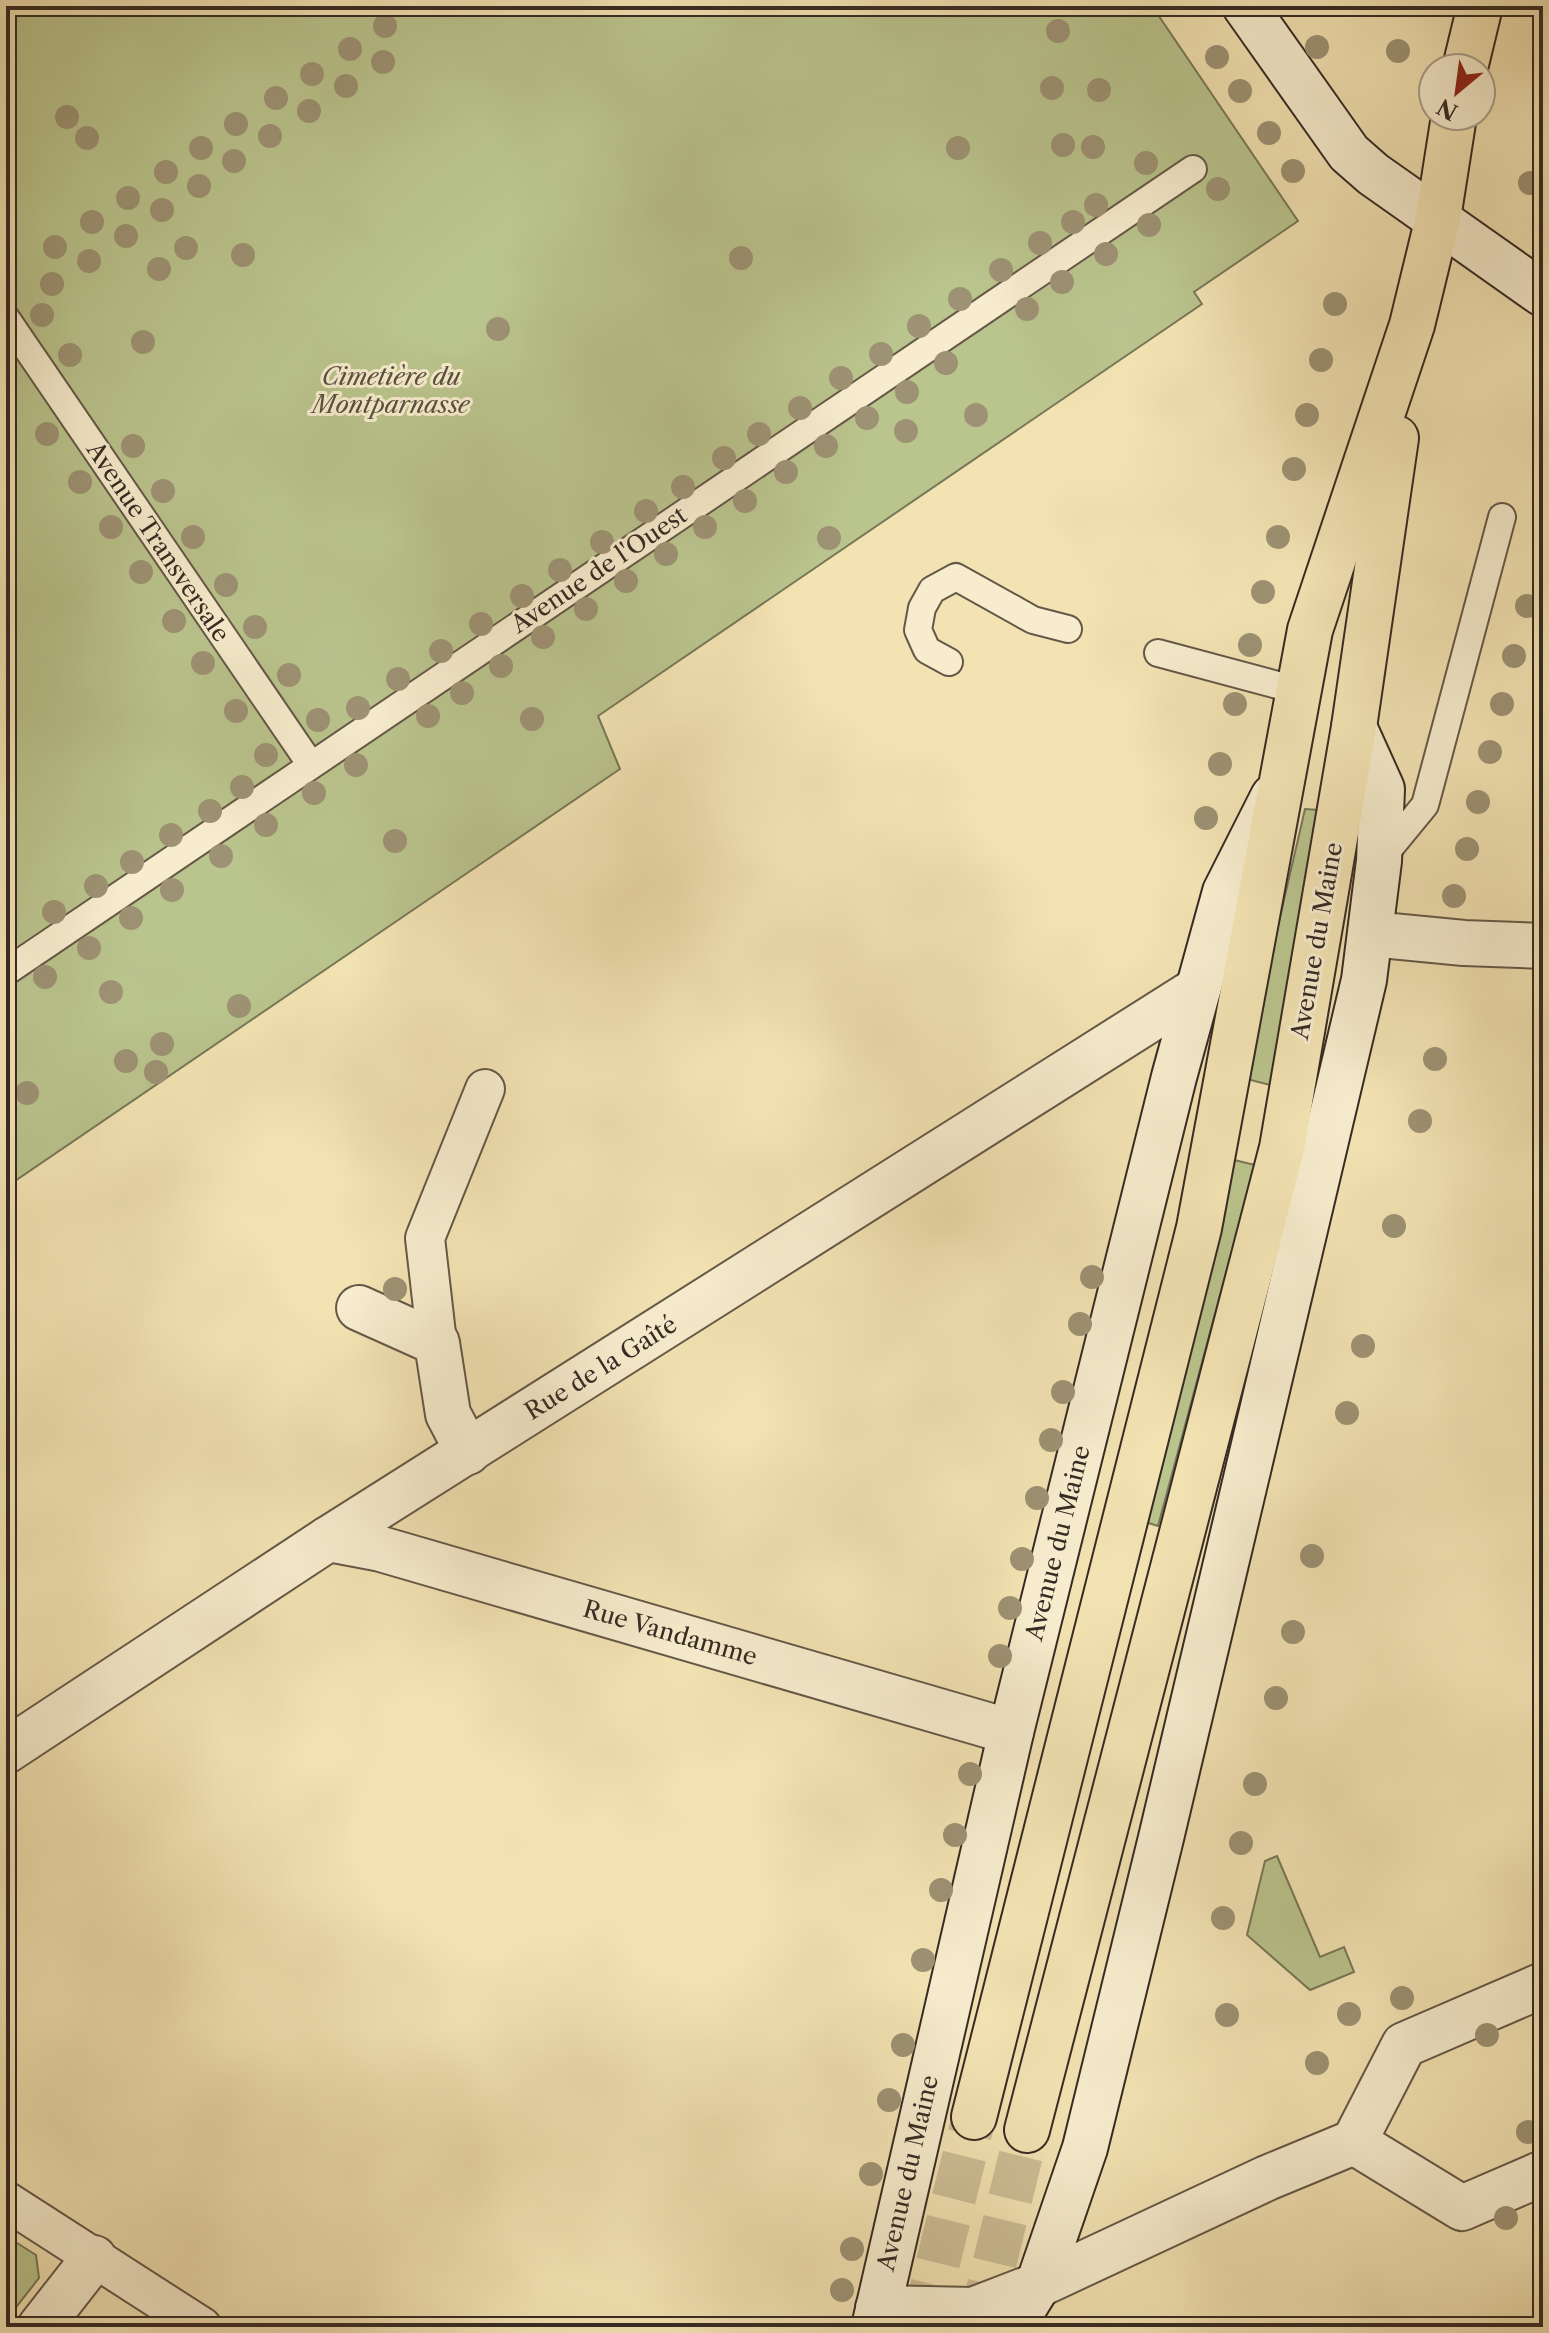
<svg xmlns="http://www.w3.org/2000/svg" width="1549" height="2333" viewBox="0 0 1549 2333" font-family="'Libre Caslon Text',serif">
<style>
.green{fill:#bac48d;stroke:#787758;stroke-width:2}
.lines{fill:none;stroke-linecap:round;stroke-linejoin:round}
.primary-tunnel{stroke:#cdbe96;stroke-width:44;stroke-dasharray:44 22;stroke-linecap:butt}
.service-casing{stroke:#655848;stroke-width:30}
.pedestrian-casing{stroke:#655848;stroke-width:42}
.minor-casing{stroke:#655848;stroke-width:48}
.secondary-casing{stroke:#362a24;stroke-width:48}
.primary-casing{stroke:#362a24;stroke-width:48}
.service{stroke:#f7edce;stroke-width:26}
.pedestrian{stroke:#f7edce;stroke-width:38}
.minor{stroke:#f7edce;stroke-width:44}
.secondary{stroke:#f7edce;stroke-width:44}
.primary{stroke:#f3e3b3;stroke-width:44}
.tree{fill:#9d9273}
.labels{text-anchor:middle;stroke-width:6;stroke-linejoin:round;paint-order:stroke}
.park-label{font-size:24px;font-style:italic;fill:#57503e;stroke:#f7edce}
.street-label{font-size:24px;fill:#362a24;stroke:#f7edce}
</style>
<rect width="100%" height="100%" fill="#f3e3b3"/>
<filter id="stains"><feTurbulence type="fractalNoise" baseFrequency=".0025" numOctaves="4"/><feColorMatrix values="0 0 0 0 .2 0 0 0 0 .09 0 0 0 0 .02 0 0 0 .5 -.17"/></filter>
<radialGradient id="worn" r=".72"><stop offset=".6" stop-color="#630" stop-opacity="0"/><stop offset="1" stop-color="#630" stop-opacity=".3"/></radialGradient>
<!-- green -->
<g class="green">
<path d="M6 6H1152L1298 221 1194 292 1202 304 598 716 620 769 6 1187Z"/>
<path d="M1305 809 1318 810 1274 1086 1243 1078Z"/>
<path d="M1226 1158 1255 1165 1158 1526 1142 1521Z"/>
<path d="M1277 1856 1320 1957 1344 1947 1354 1972 1310 1990 1247 1935 1265 1861Z"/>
<path d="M6 2236 36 2255 39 2278 6 2320Z"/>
</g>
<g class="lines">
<!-- primary-tunnel -->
<g class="primary-tunnel">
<path d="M922 2327 974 2117"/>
<path d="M979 2327 1027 2130"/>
</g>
<defs>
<g id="service">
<path d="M6 318 311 765"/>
<path d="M1158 653 1300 691"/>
<path d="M949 662 927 650 918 630 922 608 932 590 956 577 1033 620 1068 629"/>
<path d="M1379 861 1425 805 1502 517"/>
<path d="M6 972 1193 169"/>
</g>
<g id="pedestrian">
<path d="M437 1343 425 1238 485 1089"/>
<path d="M6 2201 202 2327"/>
</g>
<g id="minor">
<path d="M1371 934 1464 943 1543 946"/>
<path d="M359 1308 437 1343 448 1414 468 1452"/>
<path d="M328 1539 381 1549 1011 1732"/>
<path d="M6 1751 328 1539 1198 989"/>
<path d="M1354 2142 1462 2208 1543 2173"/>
<path d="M878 2308 973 2310 1038 2285 1267 2178 1354 2142 1404 2045 1543 1985"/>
<path d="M40 2327 94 2258"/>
</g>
<g id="secondary">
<path d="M1245 6 1349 153 1373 174 1543 294"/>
<path d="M874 2327 1011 1732 1174 1077 1225 892 1273 797"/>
<path d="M1012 2327 1038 2285 1085 2148 1161 1838 1364 980 1379 861 1382 789 1354 727"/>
</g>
<g id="primary">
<path d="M1465 68 1480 6"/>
<path d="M974 2117 1199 1228 1310 630 1412 325 1438 218 1454 116"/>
<path d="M1027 2130 1282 1148 1354 727 1396 438"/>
</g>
</defs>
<!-- service casing -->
<use href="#service" class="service-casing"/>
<!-- pedestrian casing -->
<use href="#pedestrian" class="pedestrian-casing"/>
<!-- minor casing -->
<use href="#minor" class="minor-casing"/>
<!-- secondary casing -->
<use href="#secondary" class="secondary-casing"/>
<!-- primary casing -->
<use href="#primary" class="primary-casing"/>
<!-- service -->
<use href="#service" class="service"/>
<!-- pedestrian -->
<use href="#pedestrian" class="pedestrian"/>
<!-- minor -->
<use href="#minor" class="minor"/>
<!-- secondary -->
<use href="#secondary" class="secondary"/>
<!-- primary -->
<use href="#primary" class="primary"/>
</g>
<!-- trees -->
<g class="tree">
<circle cx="385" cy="26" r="12"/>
<circle cx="1058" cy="31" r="12"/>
<circle cx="1317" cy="47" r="12"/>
<circle cx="350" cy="49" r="12"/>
<circle cx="1398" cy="51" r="12"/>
<circle cx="1217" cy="57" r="12"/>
<circle cx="383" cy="62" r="12"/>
<circle cx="312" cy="74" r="12"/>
<circle cx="346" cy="86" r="12"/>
<circle cx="1052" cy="88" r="12"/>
<circle cx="1099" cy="90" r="12"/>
<circle cx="1240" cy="91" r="12"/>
<circle cx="276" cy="98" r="12"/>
<circle cx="309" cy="111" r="12"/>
<circle cx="67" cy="117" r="12"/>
<circle cx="236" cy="124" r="12"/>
<circle cx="1269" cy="133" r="12"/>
<circle cx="270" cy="136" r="12"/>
<circle cx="87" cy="138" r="12"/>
<circle cx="1063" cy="145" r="12"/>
<circle cx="1093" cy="147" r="12"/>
<circle cx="201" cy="148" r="12"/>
<circle cx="958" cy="148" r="12"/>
<circle cx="234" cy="161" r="12"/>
<circle cx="1146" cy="163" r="12"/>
<circle cx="1293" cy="171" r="12"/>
<circle cx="166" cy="172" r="12"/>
<circle cx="1530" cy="183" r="12"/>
<circle cx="199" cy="186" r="12"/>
<circle cx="1218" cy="189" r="12"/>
<circle cx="128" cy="198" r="12"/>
<circle cx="1096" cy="205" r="12"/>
<circle cx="162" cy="210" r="12"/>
<circle cx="92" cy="222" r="12"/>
<circle cx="1073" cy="222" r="12"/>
<circle cx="1149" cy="225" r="12"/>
<circle cx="126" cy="236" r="12"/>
<circle cx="1040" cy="243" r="12"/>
<circle cx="55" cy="247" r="12"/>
<circle cx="186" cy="248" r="12"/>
<circle cx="1106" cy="254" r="12"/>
<circle cx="243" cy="255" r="12"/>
<circle cx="741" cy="258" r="12"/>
<circle cx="89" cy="261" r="12"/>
<circle cx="159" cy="269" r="12"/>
<circle cx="1001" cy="270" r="12"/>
<circle cx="1062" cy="282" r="12"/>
<circle cx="52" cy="284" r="12"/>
<circle cx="960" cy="299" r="12"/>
<circle cx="1335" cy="304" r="12"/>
<circle cx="1027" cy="309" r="12"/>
<circle cx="42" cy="315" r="12"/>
<circle cx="919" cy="326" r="12"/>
<circle cx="498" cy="329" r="12"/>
<circle cx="143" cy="342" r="12"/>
<circle cx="881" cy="354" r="12"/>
<circle cx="70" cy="355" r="12"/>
<circle cx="1321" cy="360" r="12"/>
<circle cx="946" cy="363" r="12"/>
<circle cx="841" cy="378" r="12"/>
<circle cx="907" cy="392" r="12"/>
<circle cx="800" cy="408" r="12"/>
<circle cx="976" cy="415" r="12"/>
<circle cx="1307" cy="415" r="12"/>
<circle cx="867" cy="418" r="12"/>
<circle cx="906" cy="431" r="12"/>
<circle cx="47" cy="434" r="12"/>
<circle cx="759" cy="434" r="12"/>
<circle cx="133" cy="446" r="12"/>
<circle cx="826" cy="446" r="12"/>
<circle cx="724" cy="458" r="12"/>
<circle cx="1294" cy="469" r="12"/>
<circle cx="786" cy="472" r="12"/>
<circle cx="80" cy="482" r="12"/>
<circle cx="683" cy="487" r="12"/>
<circle cx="163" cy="491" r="12"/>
<circle cx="745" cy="501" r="12"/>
<circle cx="646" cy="511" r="12"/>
<circle cx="111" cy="527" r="12"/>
<circle cx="705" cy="527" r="12"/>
<circle cx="193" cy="537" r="12"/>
<circle cx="1278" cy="537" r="12"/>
<circle cx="829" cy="538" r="12"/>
<circle cx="602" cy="542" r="12"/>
<circle cx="666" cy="554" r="12"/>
<circle cx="560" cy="570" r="12"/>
<circle cx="141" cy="572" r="12"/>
<circle cx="626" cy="581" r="12"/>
<circle cx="226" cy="585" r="12"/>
<circle cx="1263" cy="592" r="12"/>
<circle cx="522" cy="596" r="12"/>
<circle cx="1527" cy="606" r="12"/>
<circle cx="586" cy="609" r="12"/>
<circle cx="174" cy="621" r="12"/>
<circle cx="481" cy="624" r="12"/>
<circle cx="255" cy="627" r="12"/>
<circle cx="543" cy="637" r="12"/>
<circle cx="1250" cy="645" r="12"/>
<circle cx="441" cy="651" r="12"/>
<circle cx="1514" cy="656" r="12"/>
<circle cx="203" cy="663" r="12"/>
<circle cx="501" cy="666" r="12"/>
<circle cx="289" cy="675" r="12"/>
<circle cx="398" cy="679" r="12"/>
<circle cx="462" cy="693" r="12"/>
<circle cx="1235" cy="704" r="12"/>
<circle cx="1502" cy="704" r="12"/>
<circle cx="358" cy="708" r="12"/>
<circle cx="236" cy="711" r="12"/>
<circle cx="428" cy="716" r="12"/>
<circle cx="532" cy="719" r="12"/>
<circle cx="318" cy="720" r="12"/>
<circle cx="1490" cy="752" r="12"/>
<circle cx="266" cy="755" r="12"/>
<circle cx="1220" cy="764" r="12"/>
<circle cx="356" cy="765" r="12"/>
<circle cx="242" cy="787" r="12"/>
<circle cx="314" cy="793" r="12"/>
<circle cx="1478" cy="802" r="12"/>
<circle cx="210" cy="811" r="12"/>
<circle cx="1206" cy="818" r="12"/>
<circle cx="266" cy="825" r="12"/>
<circle cx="171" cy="835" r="12"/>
<circle cx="395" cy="841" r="12"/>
<circle cx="1467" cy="849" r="12"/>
<circle cx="221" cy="856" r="12"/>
<circle cx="132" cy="862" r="12"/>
<circle cx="96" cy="886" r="12"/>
<circle cx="172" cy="890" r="12"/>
<circle cx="1454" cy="896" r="12"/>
<circle cx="54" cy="912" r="12"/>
<circle cx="131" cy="918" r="12"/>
<circle cx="89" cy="948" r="12"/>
<circle cx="45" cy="977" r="12"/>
<circle cx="111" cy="992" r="12"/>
<circle cx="239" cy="1006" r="12"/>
<circle cx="162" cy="1044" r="12"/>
<circle cx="1435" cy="1059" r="12"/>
<circle cx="126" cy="1061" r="12"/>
<circle cx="156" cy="1072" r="12"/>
<circle cx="27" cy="1093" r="12"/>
<circle cx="1420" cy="1121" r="12"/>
<circle cx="1394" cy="1226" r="12"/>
<circle cx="1092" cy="1277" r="12"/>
<circle cx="395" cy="1289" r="12"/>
<circle cx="1080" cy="1324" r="12"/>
<circle cx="1363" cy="1346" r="12"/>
<circle cx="1063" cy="1392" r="12"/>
<circle cx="1347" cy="1413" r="12"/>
<circle cx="1051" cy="1440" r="12"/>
<circle cx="1037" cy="1498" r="12"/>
<circle cx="1312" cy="1556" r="12"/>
<circle cx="1022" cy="1559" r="12"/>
<circle cx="1010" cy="1608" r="12"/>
<circle cx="1293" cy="1632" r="12"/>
<circle cx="1000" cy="1656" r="12"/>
<circle cx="1276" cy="1698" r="12"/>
<circle cx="970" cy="1774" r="12"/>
<circle cx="1255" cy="1784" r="12"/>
<circle cx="955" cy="1835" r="12"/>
<circle cx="1241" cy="1843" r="12"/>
<circle cx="941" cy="1890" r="12"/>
<circle cx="1223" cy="1918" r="12"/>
<circle cx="923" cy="1960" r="12"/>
<circle cx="1402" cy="1998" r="12"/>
<circle cx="1349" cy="2014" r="12"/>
<circle cx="1227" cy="2015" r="12"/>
<circle cx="1487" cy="2035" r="12"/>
<circle cx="903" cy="2045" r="12"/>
<circle cx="1317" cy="2063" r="12"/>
<circle cx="889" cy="2100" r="12"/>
<circle cx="1528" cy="2132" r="12"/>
<circle cx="871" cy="2174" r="12"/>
<circle cx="1506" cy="2218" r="12"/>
<circle cx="852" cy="2249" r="12"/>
<circle cx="842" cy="2290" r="12"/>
</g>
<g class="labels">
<!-- park labels -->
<g class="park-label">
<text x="391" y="385">Cimetière du<tspan x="391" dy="28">Montparnasse</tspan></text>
</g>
<!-- street labels -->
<g class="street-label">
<text transform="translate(158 542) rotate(56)" y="8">Avenue Transversale</text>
<text transform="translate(599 570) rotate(-34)" y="8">Avenue de l'Ouest</text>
<text transform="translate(1317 941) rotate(-80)" y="8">Avenue du Maine</text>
<text transform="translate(601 1368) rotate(-32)" y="8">Rue de la Gaîté</text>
<text transform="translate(1058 1543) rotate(-76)" y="8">Avenue du Maine</text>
<text transform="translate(670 1633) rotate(16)" y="8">Rue Vandamme</text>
<text transform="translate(908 2173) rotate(-77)" y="8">Avenue du Maine</text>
</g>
</g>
<!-- margin -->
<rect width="1549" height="2333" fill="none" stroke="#f3e3b3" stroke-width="32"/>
<rect x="8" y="8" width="1533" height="2317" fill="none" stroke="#362a24" stroke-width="4"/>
<rect x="16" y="16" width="1517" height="2301" fill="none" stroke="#362a24" stroke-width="2"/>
<!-- north arrow -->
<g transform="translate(1457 92) rotate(209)"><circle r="38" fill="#f7edce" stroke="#aa9f8a" stroke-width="2"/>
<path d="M0-6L14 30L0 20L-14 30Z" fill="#8f2418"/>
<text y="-12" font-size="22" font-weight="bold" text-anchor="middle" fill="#362a24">N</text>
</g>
<rect width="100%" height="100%" filter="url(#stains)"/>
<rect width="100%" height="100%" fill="url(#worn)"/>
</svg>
